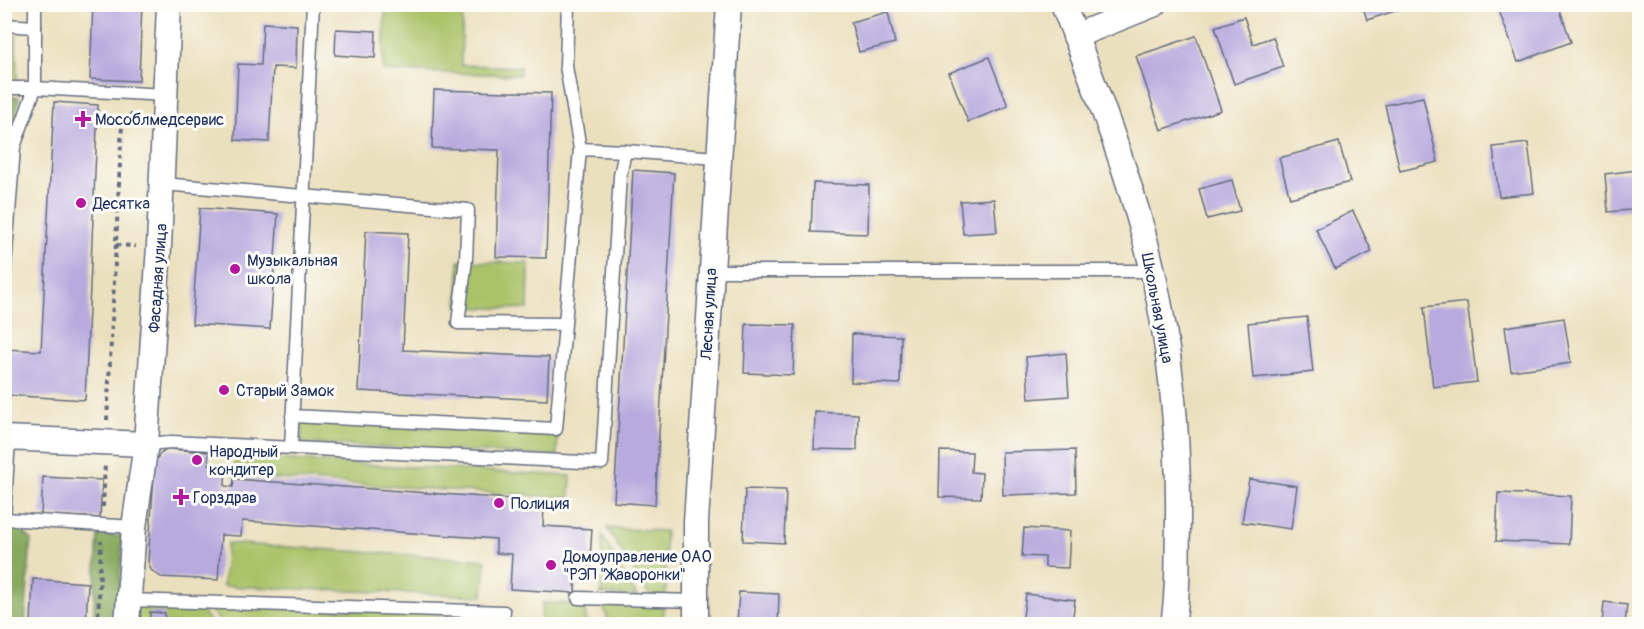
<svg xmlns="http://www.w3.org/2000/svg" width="1644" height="629" viewBox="0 0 1644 629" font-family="Pangolin,sans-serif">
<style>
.green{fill:#aac369;stroke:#627964;stroke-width:1.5}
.forest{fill:#87a95d;stroke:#516c5e;stroke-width:1.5}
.building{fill:#b8aade}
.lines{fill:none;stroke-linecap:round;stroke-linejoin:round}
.lane-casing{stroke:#646d7f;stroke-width:15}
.street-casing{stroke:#646d7f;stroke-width:27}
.path{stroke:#646d7f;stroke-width:4;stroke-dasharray:4.5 4.5;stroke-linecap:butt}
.lane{stroke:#fff;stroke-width:12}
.street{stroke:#fff;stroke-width:24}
.poi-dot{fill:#b5179e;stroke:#fdfcf7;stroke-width:2}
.labels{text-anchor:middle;stroke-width:6;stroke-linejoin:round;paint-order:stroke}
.poi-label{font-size:16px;fill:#1b2f5e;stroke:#fdfcf7;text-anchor:start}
.street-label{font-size:16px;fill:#1b2f5e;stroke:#fdfcf7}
</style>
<rect width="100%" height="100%" fill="#fdfcf7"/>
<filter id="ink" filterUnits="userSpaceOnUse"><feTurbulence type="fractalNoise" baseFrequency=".0167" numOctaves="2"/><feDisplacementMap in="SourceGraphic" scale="12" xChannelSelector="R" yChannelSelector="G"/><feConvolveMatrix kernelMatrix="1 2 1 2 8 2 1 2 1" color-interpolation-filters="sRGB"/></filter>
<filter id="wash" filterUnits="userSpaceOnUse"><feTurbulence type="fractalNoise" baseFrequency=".008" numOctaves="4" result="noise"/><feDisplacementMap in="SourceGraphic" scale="24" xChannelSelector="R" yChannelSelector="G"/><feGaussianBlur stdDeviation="1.35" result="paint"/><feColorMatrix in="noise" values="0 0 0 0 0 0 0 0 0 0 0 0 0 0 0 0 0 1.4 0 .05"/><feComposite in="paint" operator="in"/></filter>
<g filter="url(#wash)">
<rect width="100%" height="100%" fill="#ebe0bd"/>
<!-- green -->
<g class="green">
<path d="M385 10 463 12 461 65 520 67V75L383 71Z"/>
<path d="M4 35H16L17 82H5Z"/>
<path d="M459 261 529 263 528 309 458 307Z"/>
<path d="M302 421 558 435 557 456 301 443Z"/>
<path d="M235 457 571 476 570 498 234 476Z"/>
<path d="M607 528 665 531 666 597 650 596Z"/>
<path d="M602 536 637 596 601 594Z"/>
<path d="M227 543 486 560 483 596 223 586Z"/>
<path d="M602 601 664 605 663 624H609Z"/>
<path d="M133 602 195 604 213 624H131Z"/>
<path d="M542 603 583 604 588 624H541Z"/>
<path d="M205 605 440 613V624H223Z"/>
<path d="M445 617 537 621V624H445Z"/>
</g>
<!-- forest -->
<g class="forest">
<path d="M5 96 19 97 5 181Z"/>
<path d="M4 514 31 539 25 624H5Z"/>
<path d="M98 535 123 536 117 624H93Z"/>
</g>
<g id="blocks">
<!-- building -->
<g class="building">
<path d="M93 4H142L139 81 90 79Z"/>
<path d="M1362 4H1400L1401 9 1367 20Z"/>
<path d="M1507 4H1558L1571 42 1518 62 1498 8Z"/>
<path d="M888 12 895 43 859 52 851 22Z"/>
<path d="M1244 17 1253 44 1273 37 1283 67 1234 84 1215 27Z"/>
<path d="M263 23 297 25 296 68 273 67 269 142 235 140 238 64 261 65Z"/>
<path d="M336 29 376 31 375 58 335 55Z"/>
<path d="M1196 36 1221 110 1161 130 1136 56Z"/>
<path d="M989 57 1008 106 968 122 949 73Z"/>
<path d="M434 90 551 93 546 258 496 257 499 150 432 148Z"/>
<path d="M1423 97 1438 162 1400 171 1385 105Z"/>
<path d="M54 102 98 105 85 400 4 395V349L41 351Z"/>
<path d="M1339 142 1350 182 1290 198 1279 158Z"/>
<path d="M1528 143 1534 193 1499 197 1493 147Z"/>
<path d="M633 170 674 173 655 505 614 502Z"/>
<path d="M1637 170 1640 209 1608 212 1605 174Z"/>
<path d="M1232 180 1240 211 1207 219 1199 189Z"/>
<path d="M813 183 869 185 868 234 811 232Z"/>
<path d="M994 199 997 232 963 234 960 201Z"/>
<path d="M200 208 278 214 270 329 192 324Z"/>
<path d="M1353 211 1372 252 1335 269 1316 229Z"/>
<path d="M366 231 408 233 403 350 549 357 547 400 358 391Z"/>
<path d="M1467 302 1477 382 1433 387 1424 307Z"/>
<path d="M1307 317 1313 372 1253 378 1248 323Z"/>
<path d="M1564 318 1571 363 1511 371 1505 327Z"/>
<path d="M746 324 795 325 793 375 744 373Z"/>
<path d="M852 334 901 336 900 384 851 382Z"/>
<path d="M1066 353 1069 396 1029 399 1026 357Z"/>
<path d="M815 412 858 414 857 450 814 449Z"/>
<path d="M168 449 209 452 208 464 226 465 225 486 233 487 234 479 511 499 510 507 544 509 543 526 592 529 589 573H576L575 593 510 589 512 554 496 553V539L242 521 241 536 221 535 218 580 161 577 151 570 148 561 155 461 160 454Z"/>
<path d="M1075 450 1076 493 1003 495 1002 452Z"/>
<path d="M940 451 972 452 971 472 982 473 981 498 939 497Z"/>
<path d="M43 477 102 480 100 518 41 515Z"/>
<path d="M1249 479 1297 486 1291 529 1242 522Z"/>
<path d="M745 489 786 490 784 543 743 541Z"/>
<path d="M1498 493 1571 496 1569 544 1496 541Z"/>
<path d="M1636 507H1640V537H1634Z"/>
<path d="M1024 528 1070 531 1068 568 1045 567V557L1022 556Z"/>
<path d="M33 579 88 583 86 624H31Z"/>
<path d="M739 592 779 594 778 624H737Z"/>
<path d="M1026 594 1075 600 1072 624H1022Z"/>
<path d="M1604 602 1627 605 1625 624H1602Z"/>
<path d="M150 612 165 613 164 624H150Z"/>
</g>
</g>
</g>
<g filter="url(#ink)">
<use href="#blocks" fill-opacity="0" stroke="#646d7f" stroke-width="1.5"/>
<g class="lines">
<defs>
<g id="lane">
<path d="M35 4V88L167 95"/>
<path d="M568 4 566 66 580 149"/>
<path d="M4 25 35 27"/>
<path d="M4 88H35L14 147 4 279"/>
<path d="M163 184 468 210 466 259 458 323 564 324"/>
<path d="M711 271H1153"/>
<path d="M292 416 556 429 580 149 625 151"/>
<path d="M146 444 172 442 602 463 620 176 625 151 717 158"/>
<path d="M291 447 313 4"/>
<path d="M5 519 134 527"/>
<path d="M4 520 9 438"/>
<path d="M578 598 696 601"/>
<path d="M129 600 504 612"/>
</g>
<g id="street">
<path d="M1063 4C1097 92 1132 180 1153 272 1171 353 1179 437 1178 520 1177 555 1179 590 1173 624"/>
<path d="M1075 36 1155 4"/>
<path d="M4 438 146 444"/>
<path d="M127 624 134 527 146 444 159 246 169 4"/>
<path d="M696 624V522L729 4"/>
</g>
</defs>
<!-- lane casing -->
<use href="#lane" class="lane-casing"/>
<!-- street casing -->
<use href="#street" class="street-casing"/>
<!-- path -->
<g class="path">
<path d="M116 245 136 246"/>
<path d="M107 420 122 124 134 112"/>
<path d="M103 507 105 464"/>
<path d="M98 624 101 541"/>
</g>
<!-- lane -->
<use href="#lane" class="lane"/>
<!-- street -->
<use href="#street" class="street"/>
</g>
</g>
<!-- markers -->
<g class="poi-dot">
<path d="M80 110h6v6h6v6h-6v6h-6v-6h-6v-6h6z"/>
<circle cx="81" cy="203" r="6"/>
<circle cx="235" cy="269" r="6"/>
<circle cx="224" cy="390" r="6"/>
<circle cx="197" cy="460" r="6"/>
<path d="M178 488h6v6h6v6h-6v6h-6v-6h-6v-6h6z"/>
<circle cx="499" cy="503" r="6"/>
<circle cx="551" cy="565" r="6"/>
</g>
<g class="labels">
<!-- poi labels -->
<g class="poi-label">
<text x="95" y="125">Мособлмедсервис</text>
<text x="93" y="209">Десятка</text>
<text x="247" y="266">Музыкальная<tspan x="247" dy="18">школа</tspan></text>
<text x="236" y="396">Старый Замок</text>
<text x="209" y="457">Народный<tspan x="209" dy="18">кондитер</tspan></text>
<text x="193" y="503">Горздрав</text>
<text x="511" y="509">Полиция</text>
<text x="563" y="562">Домоуправление ОАО<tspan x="563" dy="18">"РЭП "Жаворонки"</tspan></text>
</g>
<!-- street labels -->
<g class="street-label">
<text transform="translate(157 278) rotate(-86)" y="6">Фасадная улица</text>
<text transform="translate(1158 308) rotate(79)" y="6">Школьная улица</text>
<text transform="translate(708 314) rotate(-87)" y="6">Лесная улица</text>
</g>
</g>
<!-- margin -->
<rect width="1644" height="629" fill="none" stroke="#fdfcf7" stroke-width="24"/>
</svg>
